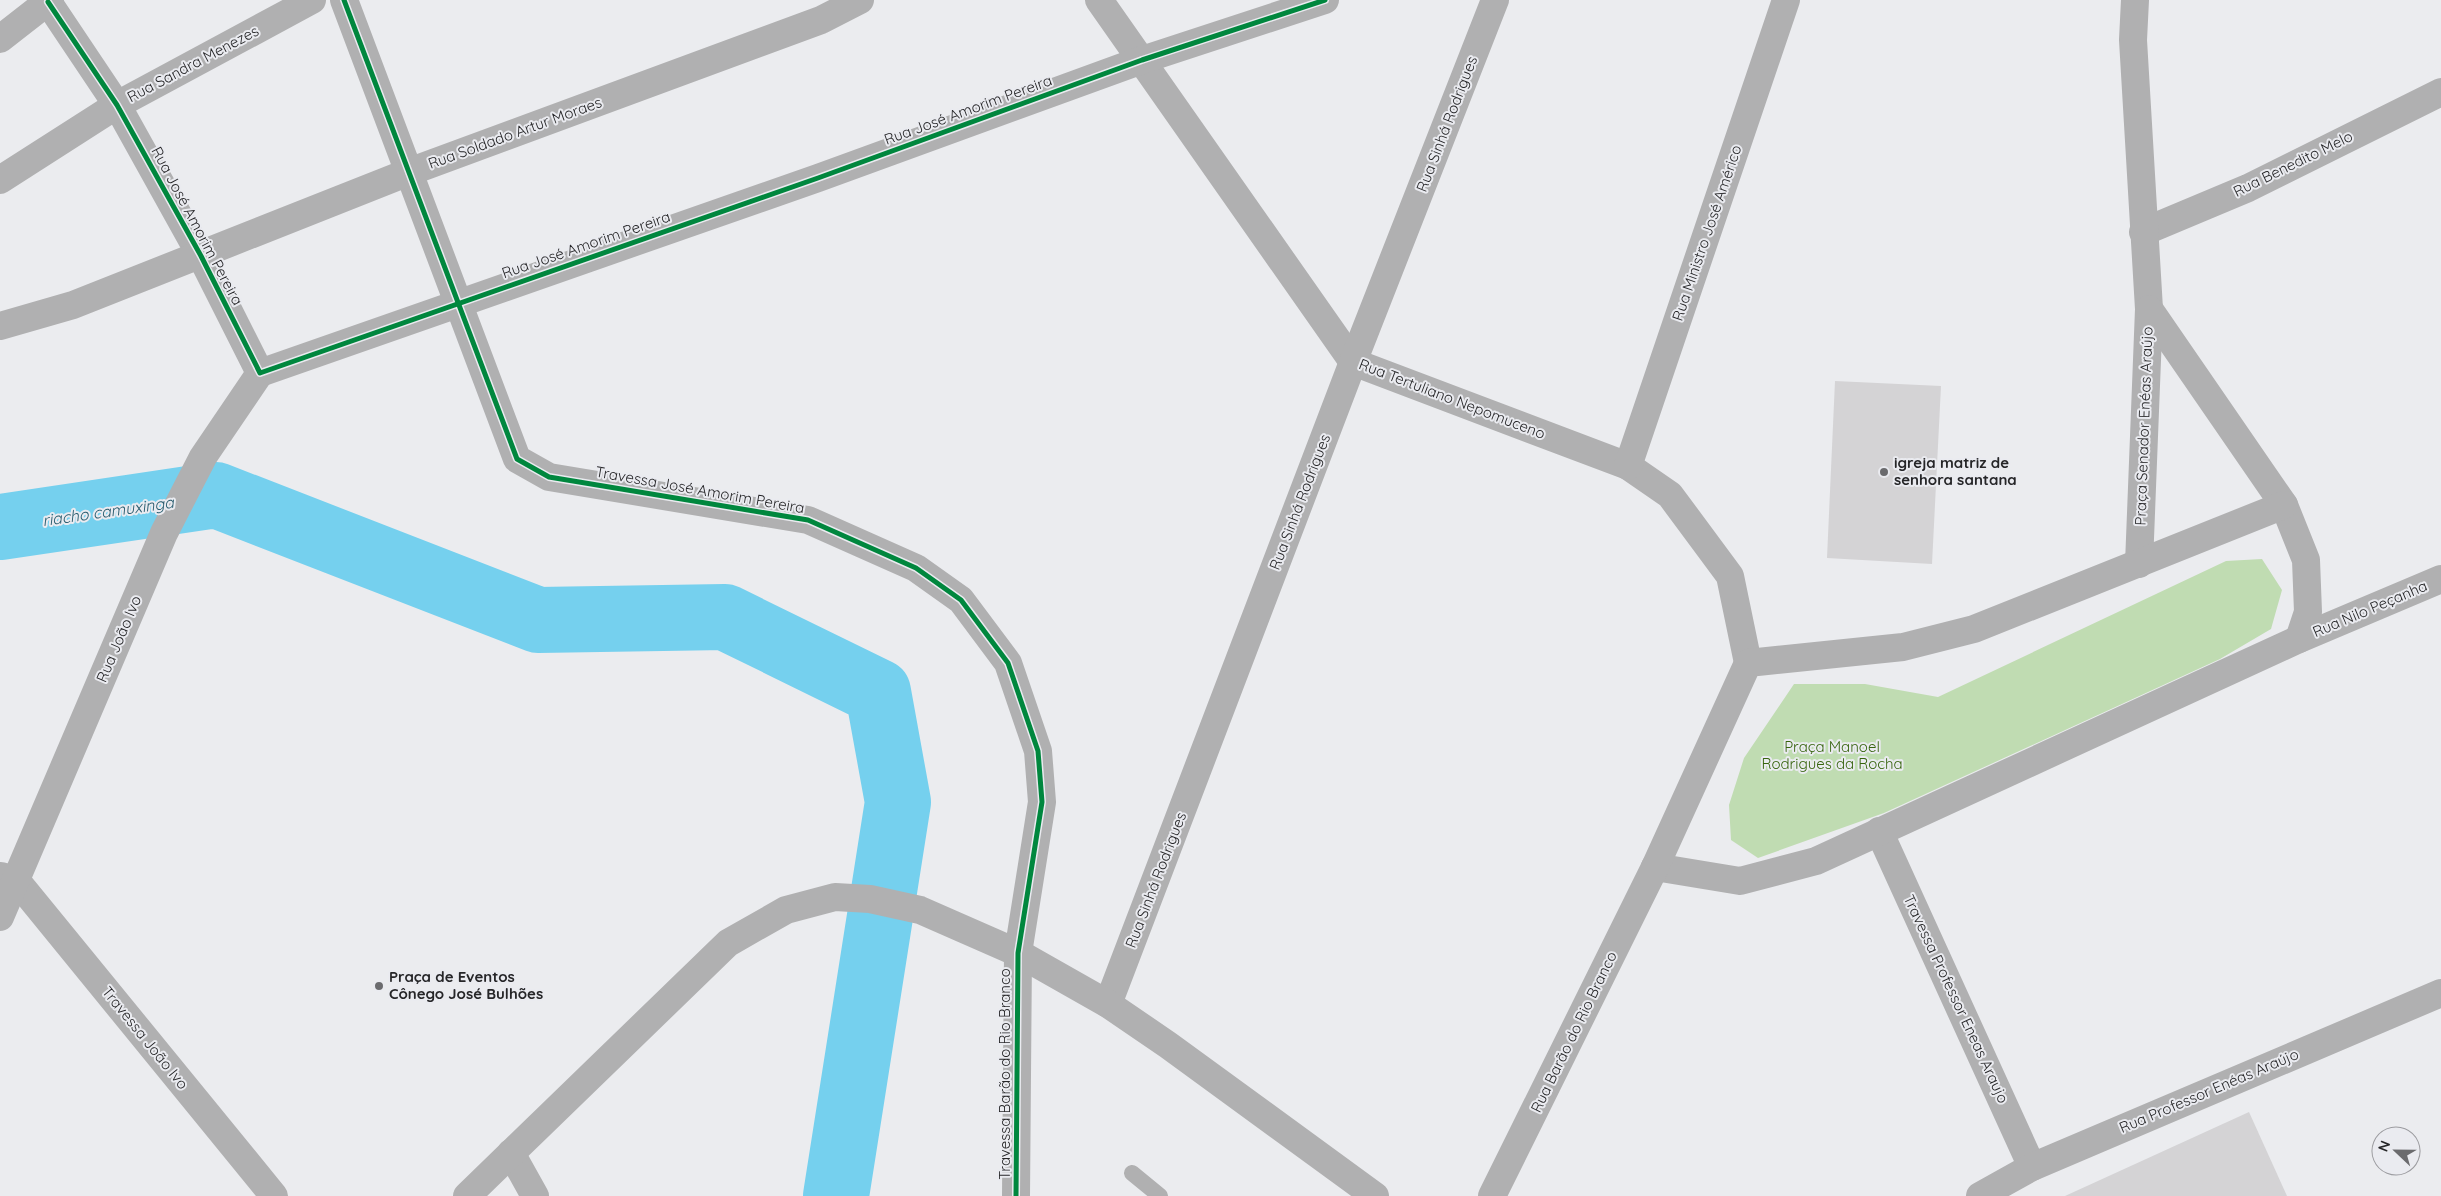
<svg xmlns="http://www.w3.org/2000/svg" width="2441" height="1196" viewBox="0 0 2441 1196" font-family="Quicksand,sans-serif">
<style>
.green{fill:#c0dcb2}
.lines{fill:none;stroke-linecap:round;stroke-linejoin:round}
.river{stroke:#75d0ee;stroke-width:66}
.building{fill:#d4d3d5}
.service{stroke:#b0b0b1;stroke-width:16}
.minor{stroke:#b0b0b1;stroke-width:28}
.tertiary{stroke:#b0b0b1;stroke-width:28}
.cycleway-casing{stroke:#eaebf0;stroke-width:8}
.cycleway{stroke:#00873e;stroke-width:5}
.poi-dot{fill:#6b6b6e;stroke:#eaebf0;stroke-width:2}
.labels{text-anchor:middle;stroke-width:4;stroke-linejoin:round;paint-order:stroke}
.street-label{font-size:15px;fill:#262628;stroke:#eaebf0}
.poi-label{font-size:15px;font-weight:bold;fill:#262628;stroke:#eaebf0;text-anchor:start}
.park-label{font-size:15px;fill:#36640d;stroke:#eaebf0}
.water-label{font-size:16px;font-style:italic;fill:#2a5d6f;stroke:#eaebf0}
</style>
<rect width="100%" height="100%" fill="#ebecef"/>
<!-- green -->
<path class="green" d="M2262 559 2282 590 2271 629 2220 659 1884 813 1758 858 1731 840 1729 805 1744 758 1794 684H1865L1938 697 2226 561Z"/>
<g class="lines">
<!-- river -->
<path class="river" d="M0 527 216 495 538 620 725 617 878 692 898 802 836 1196"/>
</g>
<!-- building -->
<g class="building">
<path d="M1835 381 1941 386 1932 564 1827 558Z"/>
<path d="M2249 1112 2287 1196H2065Z"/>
</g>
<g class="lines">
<!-- service -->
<path class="service" d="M1132 1173 1160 1196"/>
<!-- minor -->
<g class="minor">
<path d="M344 0 517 459 549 477 808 520 916 568 961 600 1008 663 1038 751 1042 802 1018 953 1016 1196"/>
<path d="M1099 0 1353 362 1628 466 1670 495 1730 576 1748 663"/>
<path d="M48 2 117 105 201 256 260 373 818 178 1142 60 1325 0"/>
<path d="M0 39 50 0"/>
<path d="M0 180 117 105 312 0"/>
<path d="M2143 232 2248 188 2441 92"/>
<path d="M0 326 73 305 409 172 821 20 860 0"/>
<path d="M1628 466 1786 0"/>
<path d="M2299 639 2441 579"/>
<path d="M1879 831 2032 1167"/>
<path d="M1 876 16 880 274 1196"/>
<path d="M0 917 164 533 203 457 260 373"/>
<path d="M1108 1004 1353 362 1495 0"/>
<path d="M511 1153 535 1196"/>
<path d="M467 1196 728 943 786 910 835 897 870 899 920 910 1018 953 1108 1004 1168 1045 1375 1196"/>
<path d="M1980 1196 2032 1167 2441 993"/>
</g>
<!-- tertiary -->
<g class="tertiary">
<path d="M2135 0 2133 40 2149 309 2139 564"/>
<path d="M1655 867 1740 881 1816 861 2299 639 2308 612 2306 560 2284 505 2149 309"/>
<path d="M1492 1196 1655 867 1748 663 1903 647 1974 629 2284 505"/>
</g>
<defs>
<g id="cycleway">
<path d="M344 0 517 459 549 477 808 520 916 568 961 600 1008 663 1038 751 1042 802 1018 953 1016 1196"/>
<path d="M48 2 117 105 201 256 260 373 818 178 1142 60 1325 0"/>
</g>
</defs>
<!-- cycleway casing -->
<use href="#cycleway" class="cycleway-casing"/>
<!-- cycleway -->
<use href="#cycleway" class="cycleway"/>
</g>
<!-- markers -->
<g class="poi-dot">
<circle cx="1884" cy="472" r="5"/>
<circle cx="379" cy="986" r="5"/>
</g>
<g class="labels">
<!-- street labels -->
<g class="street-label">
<text transform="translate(193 64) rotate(-28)" y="5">Rua Sandra Menezes</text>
<text transform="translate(968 110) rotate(-20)" y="5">Rua José Amorim Pereira</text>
<text transform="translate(1447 124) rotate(-69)" y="5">Rua Sinhá Rodrigues</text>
<text transform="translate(515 133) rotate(-20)" y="5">Rua Soldado Artur Moraes</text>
<text transform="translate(2293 164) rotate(-26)" y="5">Rua Benedito Melo</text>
<text transform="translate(197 226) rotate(62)" y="5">Rua José Amorim Pereira</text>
<text transform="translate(1707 233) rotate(-71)" y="5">Rua Ministro José Américo</text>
<text transform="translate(586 245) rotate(-19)" y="5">Rua José Amorim Pereira</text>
<text transform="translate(1452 399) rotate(21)" y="5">Rua Tertuliano Nepomuceno</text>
<text transform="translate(2144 426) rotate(-88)" y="5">Praça Senador Enéas Araújo</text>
<text transform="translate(700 490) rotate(10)" y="5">Travessa José Amorim Pereira</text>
<text transform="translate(1300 502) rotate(-69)" y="5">Rua Sinhá Rodrigues</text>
<text transform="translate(2370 609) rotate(-23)" y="5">Rua Nilo Peçanha</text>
<text transform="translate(119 639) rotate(-67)" y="5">Rua João Ivo</text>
<text transform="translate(1156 880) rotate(-69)" y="5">Rua Sinhá Rodrigues</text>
<text transform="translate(1956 999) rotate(65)" y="5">Travessa Professor Eneas Araujo</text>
<text transform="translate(1574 1032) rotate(-64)" y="5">Rua Barão do Rio Branco</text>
<text transform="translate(145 1038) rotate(51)" y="5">Travessa João Ivo</text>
<text transform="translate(1005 1074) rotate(-90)" y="5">Travessa Barão do Rio Branco</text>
<text transform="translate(2209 1091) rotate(-23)" y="5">Rua Professor Enéas Araújo</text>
</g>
<!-- poi labels -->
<g class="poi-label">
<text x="1894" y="468">igreja matriz de<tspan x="1894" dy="17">senhora santana</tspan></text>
<text x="389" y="982">Praça de Eventos<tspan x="389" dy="17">Cônego José Bulhões</tspan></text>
</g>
<!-- park labels -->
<g class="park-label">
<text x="1832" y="752">Praça Manoel<tspan x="1832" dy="17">Rodrigues da Rocha</tspan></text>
</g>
<!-- water labels -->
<g class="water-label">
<text transform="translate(108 511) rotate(-8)" y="6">riacho camuxinga</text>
</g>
</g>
<!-- north arrow -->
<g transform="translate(2396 1151) rotate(292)"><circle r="24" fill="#eaebf0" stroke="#9c9ca0"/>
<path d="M0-4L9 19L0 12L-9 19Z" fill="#6b6b6e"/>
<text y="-8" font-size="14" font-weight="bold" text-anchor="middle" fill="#262628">N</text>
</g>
</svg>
